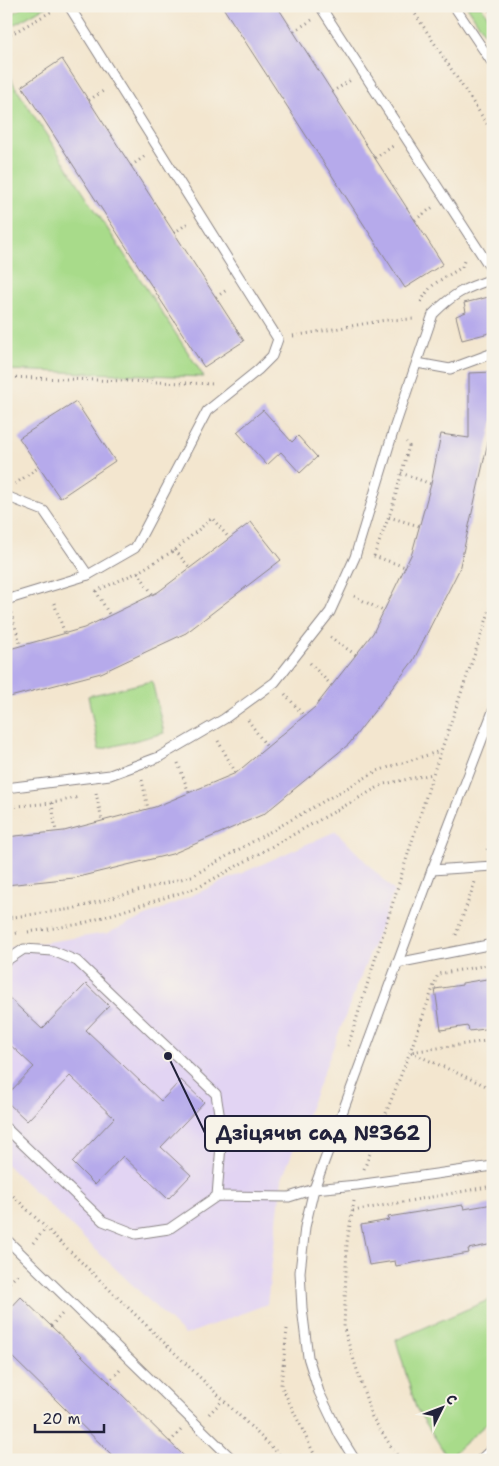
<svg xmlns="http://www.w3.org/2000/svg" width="499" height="1466" viewBox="0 0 499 1466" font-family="'Shantell Sans',sans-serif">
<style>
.built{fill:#e2d4f3}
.green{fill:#a8db8a;stroke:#657e62}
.building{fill:#b6aaeb}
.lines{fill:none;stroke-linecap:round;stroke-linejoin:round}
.lane-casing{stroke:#8a8485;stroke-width:11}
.path{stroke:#8a8485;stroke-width:3;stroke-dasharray:1 4;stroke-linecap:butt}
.lane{stroke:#fff;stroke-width:9}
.leader{fill:none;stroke:#22223b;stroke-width:2}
.callout-dot{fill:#22223b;stroke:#f7f3e8;stroke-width:2}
.callout{fill:#f7f3e8;stroke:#22223b;stroke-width:2}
.callout-label{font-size:20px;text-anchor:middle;font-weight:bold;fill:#22223b}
</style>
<rect width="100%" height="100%" fill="#f7f3e8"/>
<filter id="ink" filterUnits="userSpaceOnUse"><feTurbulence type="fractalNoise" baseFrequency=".02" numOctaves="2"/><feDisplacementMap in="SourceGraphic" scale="10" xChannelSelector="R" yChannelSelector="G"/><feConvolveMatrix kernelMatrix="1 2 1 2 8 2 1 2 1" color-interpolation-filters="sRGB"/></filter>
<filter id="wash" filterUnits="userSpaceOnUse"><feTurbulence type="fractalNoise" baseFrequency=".0096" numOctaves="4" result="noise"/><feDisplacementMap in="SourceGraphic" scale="20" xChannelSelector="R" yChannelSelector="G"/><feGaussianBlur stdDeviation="1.12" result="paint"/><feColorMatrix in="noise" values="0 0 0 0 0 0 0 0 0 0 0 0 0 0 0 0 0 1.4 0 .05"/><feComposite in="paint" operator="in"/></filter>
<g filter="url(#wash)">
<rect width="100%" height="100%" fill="#f3e6cf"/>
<!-- built -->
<path class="built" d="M336 831 394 891 282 1179 267 1304 185 1335 6 1164V948L108 933Z"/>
<!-- green -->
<g class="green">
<path d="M25 6H47L6 29V18Z"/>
<path d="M467 6H481L493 24V46Z"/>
<path d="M6 64 14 85 204 377 6 370Z"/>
<path d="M152 681 164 733 99 750 88 696Z"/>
<path d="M493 1298V1418L448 1458 416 1408 396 1340Z"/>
</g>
<g id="blocks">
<!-- building -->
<g class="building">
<path d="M222 6H277L443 264 405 288Z"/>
<path d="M62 59 244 341 204 367 22 86Z"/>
<path d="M493 296V332L462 340 456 316 466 312 464 303Z"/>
<path d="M493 372V420L459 570 413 661 349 744 264 814 172 854 74 878 6 885V837L64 831 155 807 236 773 315 707 373 633 412 553 431 484 441 434 469 438V373Z"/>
<path d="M76 402 115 461 60 498 19 438Z"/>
<path d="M263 410 292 442 298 436 317 457 300 473 281 452 267 465 237 432Z"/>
<path d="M251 522 281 560 186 633 101 673 6 698V650L84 628 158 592Z"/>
<path d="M493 978V1028L469 1031 468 1026 441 1030 435 989 462 985V983Z"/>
<path d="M86 984 109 1006 86 1030 161 1101 181 1080 204 1102 161 1147 191 1175 168 1199 123 1156 95 1185 72 1162 114 1118 70 1076 27 1121 6 1101V1096L34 1067 6 1041V995L42 1029Z"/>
<path d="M493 1204V1244L468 1249 469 1253 396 1266 395 1261 369 1265 361 1225 389 1220 388 1217 431 1210 463 1205 464 1209Z"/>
<path d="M21 1297 109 1382 188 1460H117L6 1351V1313Z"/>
</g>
</g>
</g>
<g filter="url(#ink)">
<use href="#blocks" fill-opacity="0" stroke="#8a8485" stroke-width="1"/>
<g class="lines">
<defs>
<g id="lane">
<path d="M320 6 493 272"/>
<path d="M454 6 493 64"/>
<path d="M417 363 450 369 493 353"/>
<path d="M6 496 44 511 88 575"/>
<path d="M6 600 88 575 135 548 207 411 258 370 272 356 278 339 69 6"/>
<path d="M6 788 110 775 159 757 224 719 275 682 330 612 355 557 394 429 433 314C454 293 465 288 493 279"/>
<path d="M432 870 493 866"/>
<path d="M6 961 24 949 53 951 77 961 216 1094 222 1132 217 1196"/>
<path d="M397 963 493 944"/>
<path d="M6 1128 103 1221 136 1234 169 1229 217 1196 289 1197 314 1189 357 1185 493 1166"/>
<path d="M6 1239 233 1460"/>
<path d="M355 1460 340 1436 319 1392 308 1357 302 1308 300 1272 305 1227 314 1189 432 870 493 711"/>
<path d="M480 1460 493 1448"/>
</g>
</defs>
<!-- lane casing -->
<use href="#lane" class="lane-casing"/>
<!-- path -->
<g class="path">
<path d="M410 6 493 133"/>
<path d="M487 6 493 16"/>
<path d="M294 31 312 20"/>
<path d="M6 37 54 10"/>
<path d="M332 92 351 80"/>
<path d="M89 100 105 90"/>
<path d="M375 158 393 146"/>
<path d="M131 166 145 156"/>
<path d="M415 220 433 207"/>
<path d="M174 233 188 223"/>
<path d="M216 297 228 289"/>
<path d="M421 302C432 280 443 280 462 267L465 258"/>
<path d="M293 336 386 320 416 319"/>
<path d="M6 377 215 384"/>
<path d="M401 473 431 484"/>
<path d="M15 484 39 467"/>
<path d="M389 517 419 526"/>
<path d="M175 550 190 568"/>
<path d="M374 556 392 508 409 446 406 442"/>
<path d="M374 556 405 567"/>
<path d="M138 572 153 595"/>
<path d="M96 591 138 572 175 550 212 518 229 538"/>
<path d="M96 591 110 616"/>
<path d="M354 596 383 611"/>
<path d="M54 603 65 634"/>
<path d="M11 613 21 646"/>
<path d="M330 637 356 655"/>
<path d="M310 663 332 686"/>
<path d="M285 694 304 716"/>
<path d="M248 720 267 747"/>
<path d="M218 741 236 773"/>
<path d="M178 763 189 793"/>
<path d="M142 780 148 809"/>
<path d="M96 793 102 821"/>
<path d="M52 803 56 832"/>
<path d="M6 807 52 803 80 797"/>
<path d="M6 811 10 837"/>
<path d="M487 850 493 837"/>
<path d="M6 918 72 909 192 876 377 771 440 751"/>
<path d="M28 932 81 924 199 887 384 784 433 774 493 601"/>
<path d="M6 935 17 933"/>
<path d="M456 935 475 882"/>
<path d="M493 1040 410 1052 493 1089"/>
<path d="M348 1046 433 774"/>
<path d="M364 1169 410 1052 438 974 493 964"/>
<path d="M6 1189 285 1460"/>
<path d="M354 1201 347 1242 344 1329 372 1417 400 1460"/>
<path d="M353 1211 493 1186"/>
<path d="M33 1243 46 1228"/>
<path d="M6 1286 20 1272"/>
<path d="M51 1326 62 1314"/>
<path d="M287 1329 281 1385 317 1460"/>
<path d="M109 1382 120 1370"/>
<path d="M209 1414 223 1400"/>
<path d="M170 1442 181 1430"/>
</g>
<!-- lane -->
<use href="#lane" class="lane"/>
</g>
</g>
<!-- callouts -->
<path class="leader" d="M168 1056L205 1133"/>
<circle class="callout-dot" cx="168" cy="1056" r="5"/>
<rect class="callout" x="205" y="1116" width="225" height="35" rx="5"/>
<g class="callout-label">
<text x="318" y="1140">Дзіцячы сад №362</text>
</g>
<!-- margin -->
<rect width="499" height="1466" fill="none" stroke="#f7f3e8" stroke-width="25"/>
<!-- north arrow -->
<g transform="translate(442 1408) rotate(48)" stroke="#f7f3e8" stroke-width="4" paint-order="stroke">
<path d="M0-4L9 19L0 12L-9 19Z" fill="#22223b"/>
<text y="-8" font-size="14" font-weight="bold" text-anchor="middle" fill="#22223b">С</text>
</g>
<!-- scale -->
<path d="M35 1424v8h69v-8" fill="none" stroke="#22223b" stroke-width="2.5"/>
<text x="42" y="1424" font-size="15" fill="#22223b" stroke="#f7f3e8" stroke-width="4" paint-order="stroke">20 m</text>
</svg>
